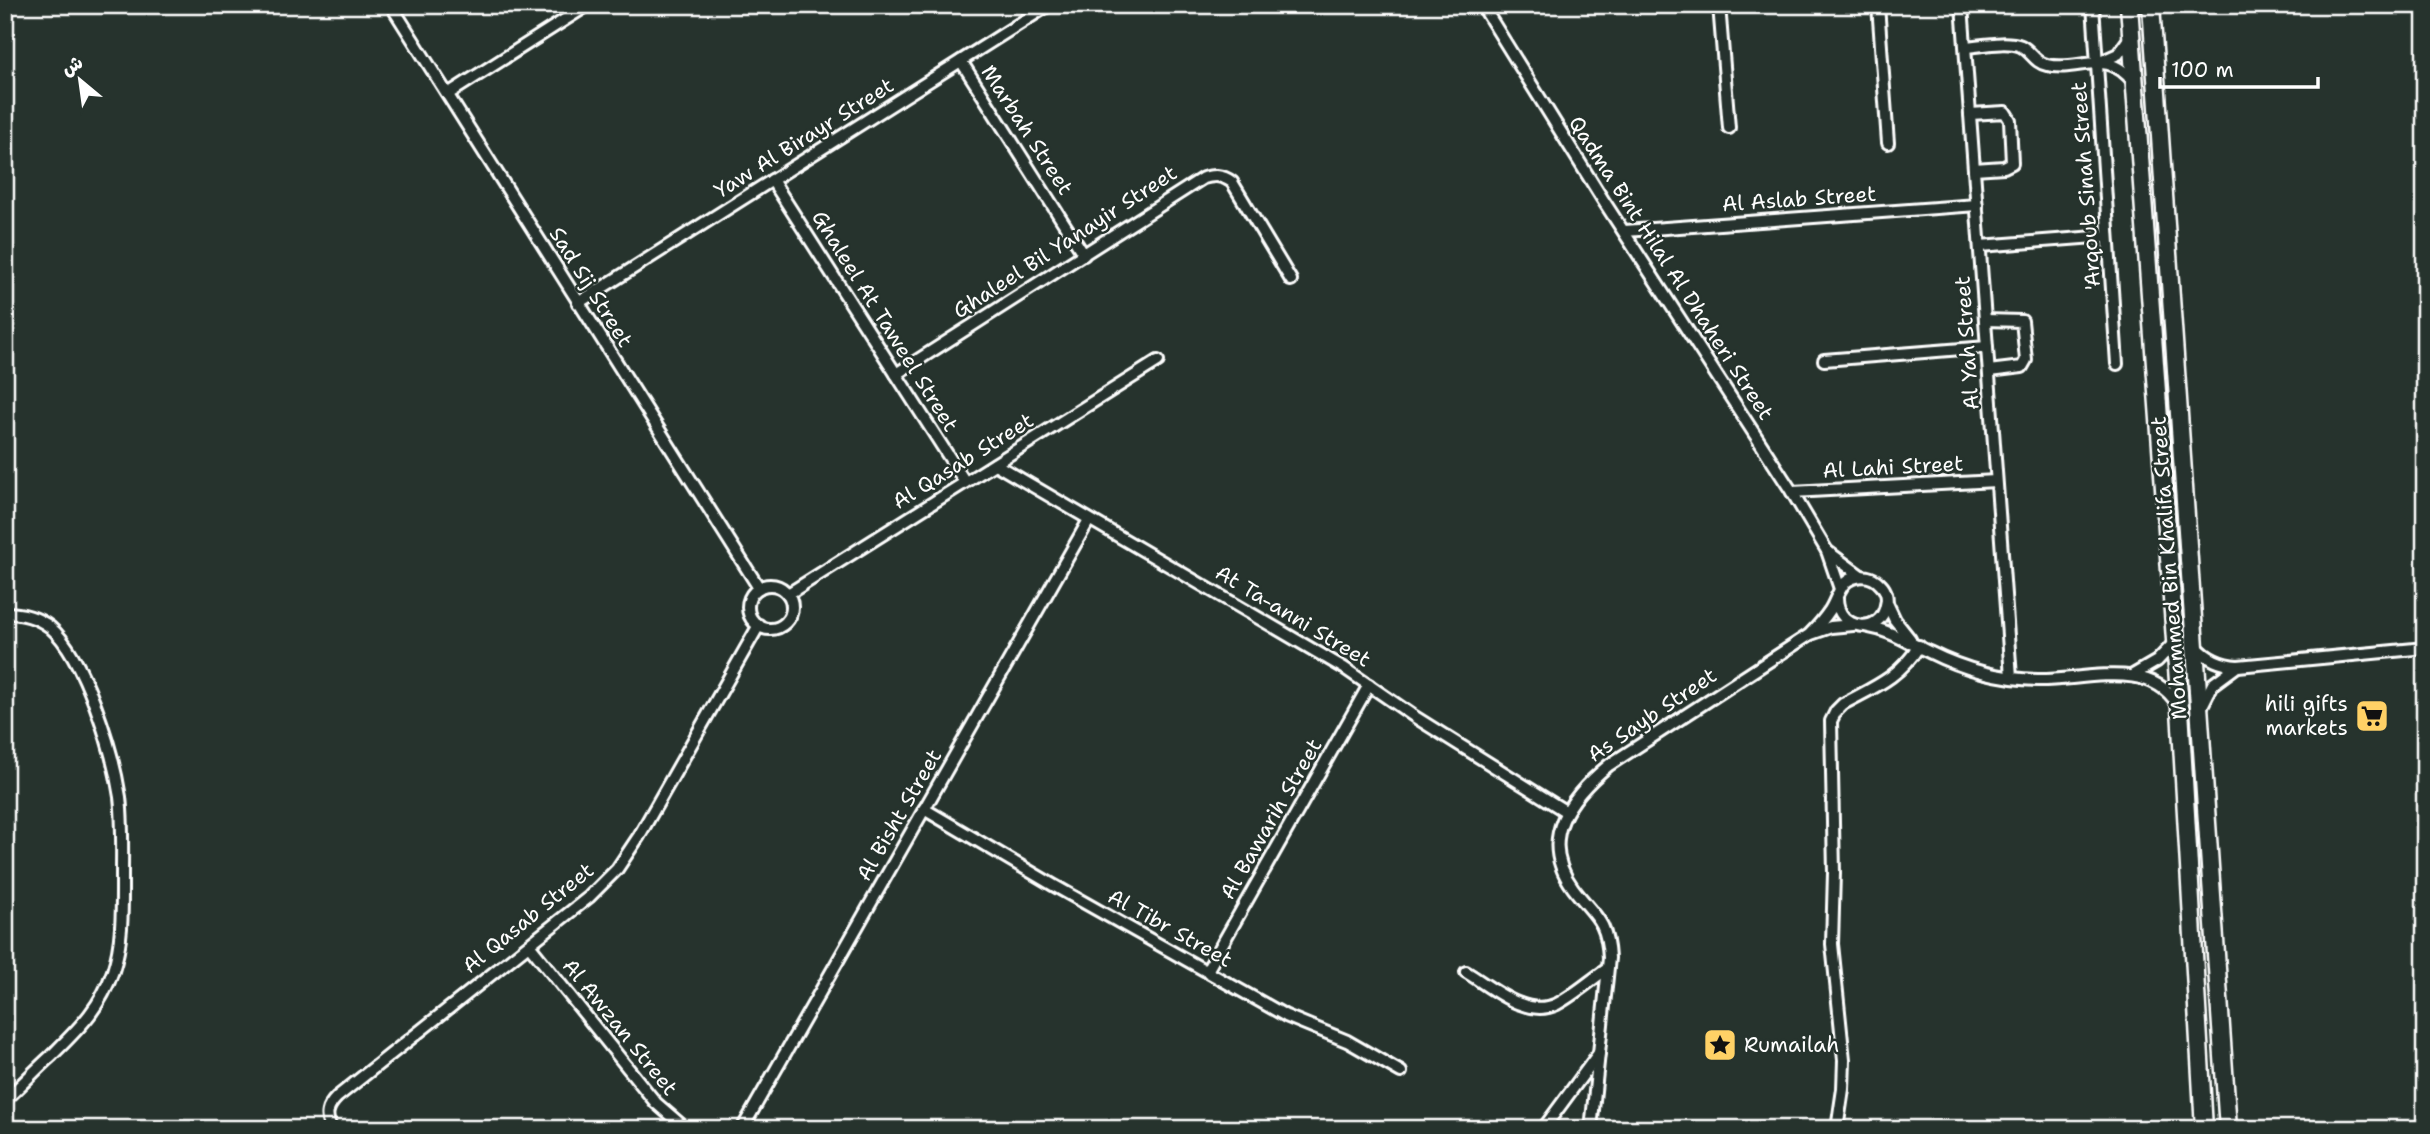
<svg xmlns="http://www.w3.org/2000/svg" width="2430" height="1134" viewBox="0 0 2430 1134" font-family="'Shantell Sans','Playpen Sans Arabic',sans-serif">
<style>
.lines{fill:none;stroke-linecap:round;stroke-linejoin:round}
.minor-casing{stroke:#fff;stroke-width:16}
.highway-casing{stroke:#fff;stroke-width:21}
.minor{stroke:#26332d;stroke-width:10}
.highway{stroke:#26332d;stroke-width:16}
.labels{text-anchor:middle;stroke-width:5;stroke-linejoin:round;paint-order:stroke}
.street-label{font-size:21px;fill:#fff;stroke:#26332d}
.poi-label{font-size:21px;fill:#fff;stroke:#26332d;text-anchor:end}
</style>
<rect width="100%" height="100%" fill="#26332d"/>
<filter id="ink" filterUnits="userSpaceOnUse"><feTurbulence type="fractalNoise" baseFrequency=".0143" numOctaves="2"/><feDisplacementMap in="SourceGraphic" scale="14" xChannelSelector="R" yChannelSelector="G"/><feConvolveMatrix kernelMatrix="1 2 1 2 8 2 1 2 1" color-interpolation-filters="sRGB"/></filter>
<g filter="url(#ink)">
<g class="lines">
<defs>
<g id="minor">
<path d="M391 5 759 588"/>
<path d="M1482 5 1603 200 1792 492 1827 551 1840 589"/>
<path d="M1719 5 1729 128"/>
<path d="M1878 5 1888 143"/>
<path d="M1962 5 2011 677"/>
<path d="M2093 5 2117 364"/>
<path d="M1966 47C1981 46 2006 40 2021 46 2031 51 2035 63 2047 65 2079 73 2107 46 2134 83"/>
<path d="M961 61 1084 255"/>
<path d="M2100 62 2118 54 2131 36"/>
<path d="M448 94 588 5"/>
<path d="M1970 114 2005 112 2010 120 2012 163 2004 167 1974 169"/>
<path d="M772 180 965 482"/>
<path d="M1625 231 1977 205"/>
<path d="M1980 246 2108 236"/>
<path d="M578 303 1049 5"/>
<path d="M1985 320 2022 321 2026 360 2022 367 1989 371"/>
<path d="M1824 360 1987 347"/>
<path d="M896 374 1203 178C1215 175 1222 175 1232 182L1291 280"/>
<path d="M995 464 1344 668 1415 717 1565 811"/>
<path d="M1792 492 1996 481"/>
<path d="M1827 551 1861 576"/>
<circle cx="770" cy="607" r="22"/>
<path d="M788 594 1158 361"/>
<path d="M1887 603 1895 620 1910 639"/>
<path d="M5 613C22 613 37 617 50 627 85 657 113 752 120 797 123 823 122 850 122 877 122 908 123 941 113 971 100 1009 78 1029 51 1056 35 1070 21 1086 5 1100"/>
<path d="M1865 626C1889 630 1907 642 1929 652 1963 669 2000 679 2038 680 2082 681 2150 658 2177 704"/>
<path d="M1811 634 1831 627 1853 625"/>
<path d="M2196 646C2207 659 2220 665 2238 666L2425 648"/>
<path d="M2133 675 2157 661 2175 642"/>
<path d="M2202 706 2213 684 2236 667"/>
<path d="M924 809 1053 885 1286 1016 1347 1041 1401 1072"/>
<path d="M529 945 656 1103 686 1129"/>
<path d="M1207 971 1369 685"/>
<path d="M1466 972C1491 987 1526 1019 1557 1004 1574 995 1591 980 1607 969"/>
<path d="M332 1129C324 1116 327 1107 337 1097L589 897 617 869 639 836 759 625"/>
<path d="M742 1129 1089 520"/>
<path d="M1543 1129 1599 1053"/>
<path d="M1591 1129 1609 958C1607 919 1594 916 1573 888 1537 839 1570 797 1609 765L1809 635C1817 627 1824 619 1830 610 1834 604 1836 597 1840 590 1847 575 1869 571 1881 585 1886 590 1888 598 1886 605 1881 636 1837 631 1837 598"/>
<path d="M1837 1129 1843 1089 1844 1060 1832 944 1834 873 1831 721 1836 711 1843 704C1874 687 1899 678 1919 646"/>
</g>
<g id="highway">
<path d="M2129 5 2180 709 2204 1129"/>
<path d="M2151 5 2228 1129"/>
</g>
</defs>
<!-- minor casing -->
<use href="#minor" class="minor-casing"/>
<!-- highway casing -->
<use href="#highway" class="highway-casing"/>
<!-- minor -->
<use href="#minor" class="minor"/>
<!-- highway -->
<use href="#highway" class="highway"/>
</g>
</g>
<!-- icons -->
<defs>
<symbol id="supermarket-square" viewBox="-11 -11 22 22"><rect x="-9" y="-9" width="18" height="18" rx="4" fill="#ffd166" stroke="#26332d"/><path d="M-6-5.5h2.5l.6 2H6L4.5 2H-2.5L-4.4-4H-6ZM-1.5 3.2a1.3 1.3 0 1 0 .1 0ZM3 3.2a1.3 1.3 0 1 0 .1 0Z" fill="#111"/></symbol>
<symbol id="sight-square" viewBox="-11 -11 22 22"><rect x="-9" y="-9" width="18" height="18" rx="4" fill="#ffd166" stroke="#26332d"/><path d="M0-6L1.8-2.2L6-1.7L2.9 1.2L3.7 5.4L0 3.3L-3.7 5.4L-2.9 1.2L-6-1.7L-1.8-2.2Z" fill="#111"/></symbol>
</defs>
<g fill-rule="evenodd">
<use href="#supermarket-square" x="2353" y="697" width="38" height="38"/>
<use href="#sight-square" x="1701" y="1026" width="38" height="38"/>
</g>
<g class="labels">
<!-- street labels -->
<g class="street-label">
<text transform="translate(1027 130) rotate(57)" y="7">Marbah Street</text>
<text transform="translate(804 138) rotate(-32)" y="7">Yaw Al Birayr Street</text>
<text transform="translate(2086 186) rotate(-94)" y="7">'Arqoub Sinah Street</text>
<text transform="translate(1799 199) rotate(-4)" y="7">Al Aslab Street</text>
<text transform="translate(1065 242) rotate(-33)" y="7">Ghaleel Bil Yanayir Street</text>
<text transform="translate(1671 268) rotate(57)" y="7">Qadma Bint Hilal Al Dhaheri Street</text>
<text transform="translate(591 287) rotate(58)" y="7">Sad Sij Street</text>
<text transform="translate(885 321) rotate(58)" y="7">Ghaleel At Taweel Street</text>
<text transform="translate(1967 343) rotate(-94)" y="7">Al Yah Street</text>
<text transform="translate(963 461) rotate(-32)" y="7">Al Qasab Street</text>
<text transform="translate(1893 467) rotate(-3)" y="7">Al Lahi Street</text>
<text transform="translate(2169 568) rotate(-94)" y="7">Mohammed Bin Khalifa Street</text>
<text transform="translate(1293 616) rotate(31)" y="7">At Ta-anni Street</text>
<text transform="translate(1652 715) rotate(-34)" y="7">As Sayb Street</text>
<text transform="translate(899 815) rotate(-60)" y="7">Al Bisht Street</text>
<text transform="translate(1271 819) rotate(-60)" y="7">Al Bawarih Street</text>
<text transform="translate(528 918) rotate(-39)" y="7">Al Qasab Street</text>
<text transform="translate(1170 928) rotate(29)" y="7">Al Tibr Street</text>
<text transform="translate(620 1027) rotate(51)" y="7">Al Awzan Street</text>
</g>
<!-- poi labels -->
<g class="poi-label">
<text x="2348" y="711">hili gifts<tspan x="2348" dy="24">markets</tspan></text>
<text x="1744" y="1052" text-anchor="start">Rumailah</text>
</g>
</g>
<!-- margin -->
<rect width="2430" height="1134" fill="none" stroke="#26332d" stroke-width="28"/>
<rect x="14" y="14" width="2402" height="1106" fill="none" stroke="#fff" stroke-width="2.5" filter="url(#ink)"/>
<!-- north arrow -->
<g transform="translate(80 80) rotate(331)" stroke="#26332d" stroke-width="5" paint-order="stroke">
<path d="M0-5L12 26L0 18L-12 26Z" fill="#ffffff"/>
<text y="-10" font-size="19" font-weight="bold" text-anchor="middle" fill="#ffffff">ش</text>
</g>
<!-- scale -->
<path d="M2160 77v10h158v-10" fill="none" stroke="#ffffff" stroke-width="3.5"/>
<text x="2171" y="77" font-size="21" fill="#ffffff" stroke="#26332d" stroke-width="5" paint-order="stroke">100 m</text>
</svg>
